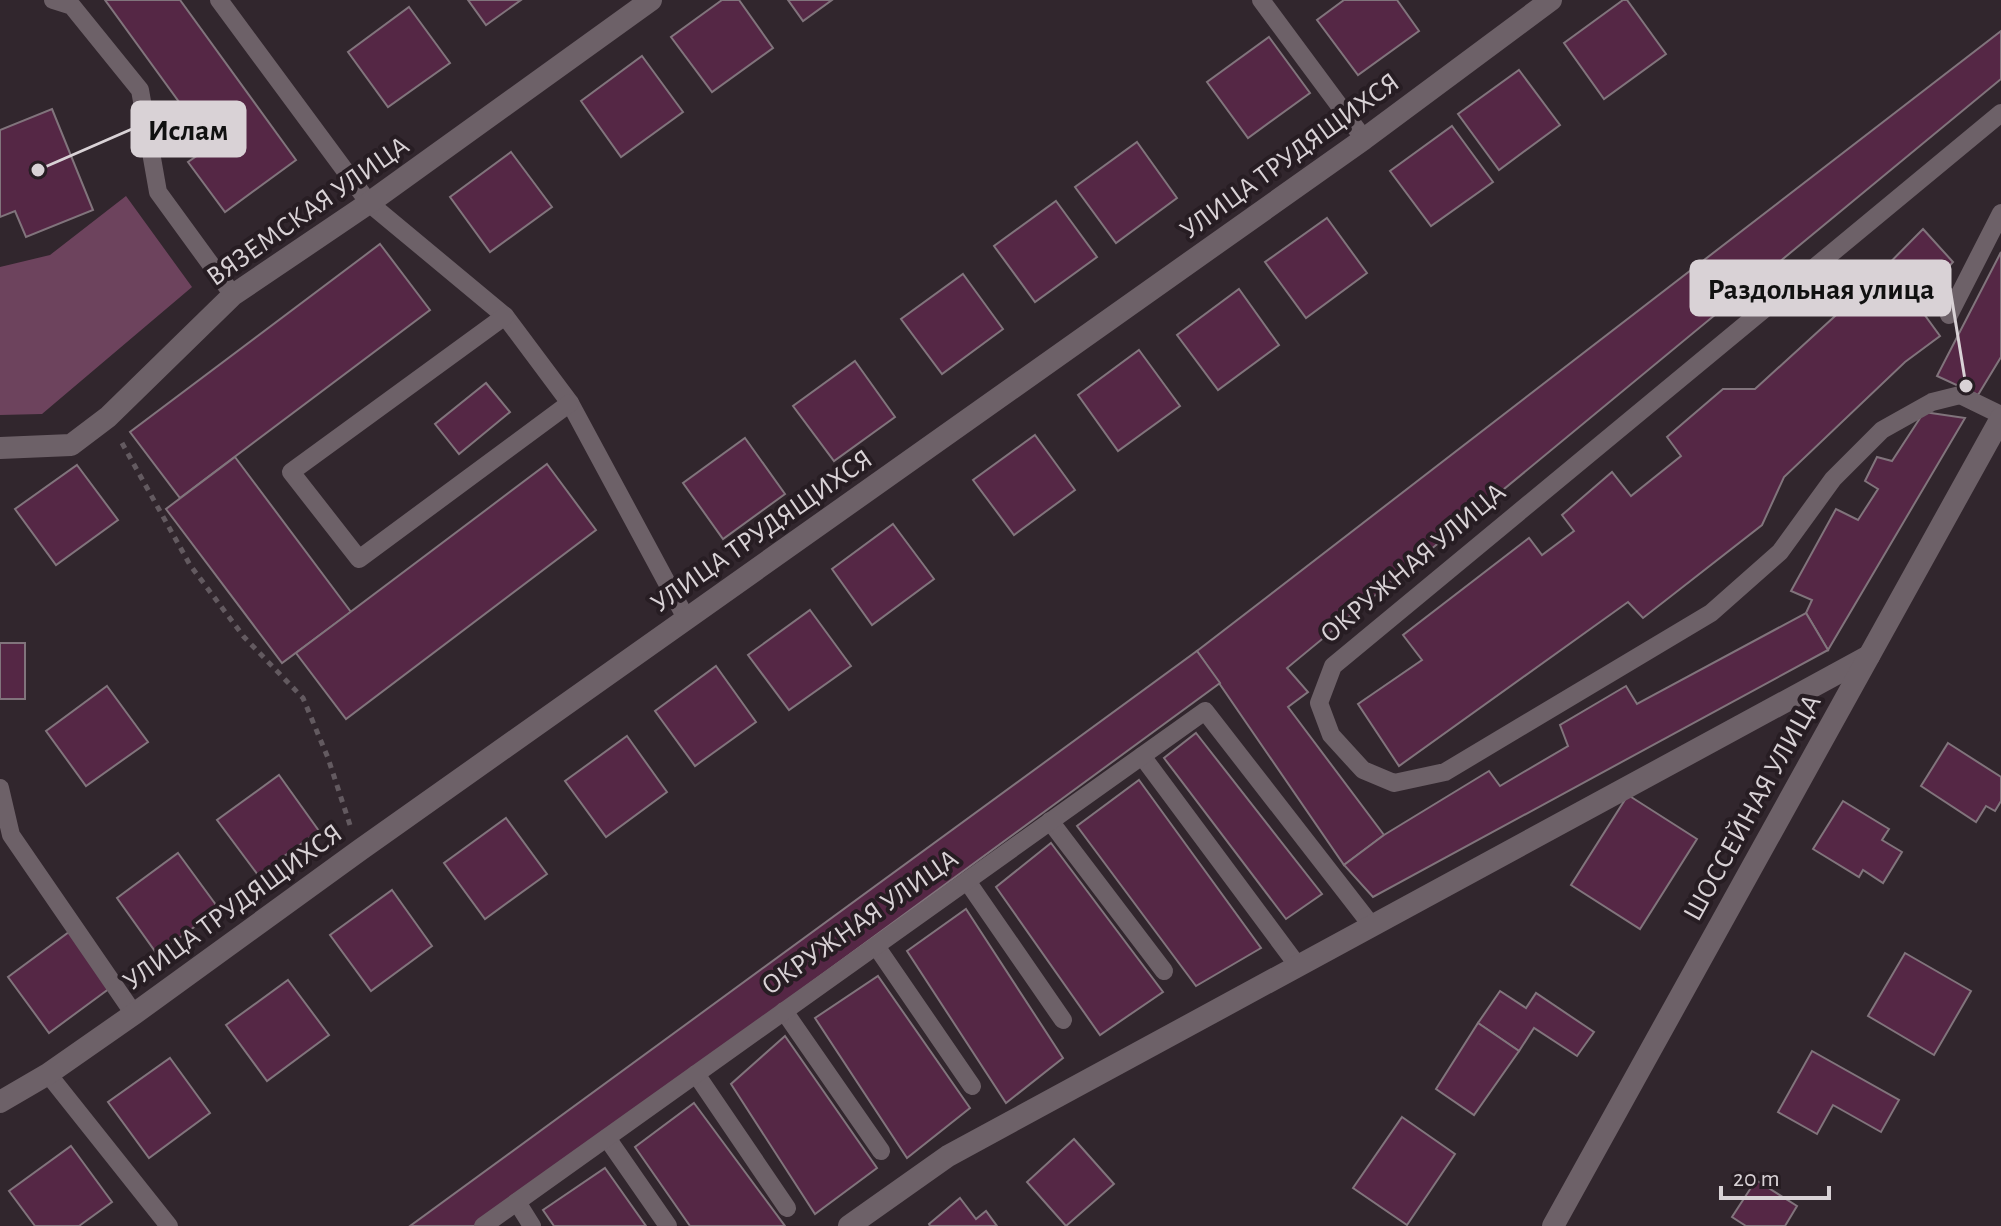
<svg xmlns="http://www.w3.org/2000/svg" width="2001" height="1226" viewBox="0 0 2001 1226" font-family="'Alegreya Sans',sans-serif">
<style>
.green{fill:#6d435d}
.building{fill:#552745;stroke:#81747c;stroke-width:2}
.lines{fill:none;stroke-linecap:round;stroke-linejoin:round}
.path{stroke:#635a60;stroke-width:5;stroke-dasharray:6 6;stroke-linecap:butt}
.service{stroke:#6d6168;stroke-width:18}
.minor{stroke:#6d6168;stroke-width:22}
.tertiary{stroke:#6d6168;stroke-width:22}
.labels{text-anchor:middle;stroke-width:8;stroke-linejoin:round;paint-order:stroke}
.street-label{font-size:28px;fill:#d9d2d6;stroke:#271d23}
.leader{fill:none;stroke:#d9d2d6;stroke-width:3}
.callout-dot{fill:#d9d2d6;stroke:#271d23;stroke-width:3}
.callout{fill:#d9d2d6;stroke:#d9d2d6;stroke-width:3}
.callout-label{font-size:30px;text-anchor:middle;font-weight:bold;fill:#111}
</style>
<rect width="100%" height="100%" fill="#31262d"/>
<!-- green -->
<path class="green" d="M126 196 192 287 42 414 0 415V267L50 255Z"/>
<!-- building -->
<g class="building">
<path d="M105 0H180L296 160 225 212 188 162 211 146Z"/>
<path d="M468 0H521L486 25Z"/>
<path d="M722 0H739L773 48 712 92 671 37Z"/>
<path d="M788 0H832L803 21Z"/>
<path d="M1344 0H1397L1419 31 1358 75 1317 20Z"/>
<path d="M1623 0H1627L1666 54 1604 99 1564 43Z"/>
<path d="M409 7 450 63 388 107 348 52Z"/>
<path d="M2001 31V79L1287 668 1308 692 1288 707 1384 835 1344 865 1197 651Z"/>
<path d="M1269 37 1310 93 1248 138 1207 82Z"/>
<path d="M642 56 683 112 621 157 581 101Z"/>
<path d="M1519 70 1560 125 1499 170 1458 114Z"/>
<path d="M52 109 93 210 26 237 15 211 0 217V130Z"/>
<path d="M1452 126 1493 182 1431 226 1390 171Z"/>
<path d="M1137 142 1177 198 1116 243 1075 187Z"/>
<path d="M511 152 552 207 490 252 450 197Z"/>
<path d="M1056 201 1097 257 1035 302 994 246Z"/>
<path d="M1327 218 1367 273 1306 318 1265 262Z"/>
<path d="M1923 229 1953 262 1916 303 1940 336 1905 362 1784 477 1762 525 1643 618 1628 602 1399 766 1358 704 1422 660 1403 635 1529 538 1542 555 1574 531 1562 515 1612 472 1631 496 1681 456 1667 437 1723 389H1755L1857 296Z"/>
<path d="M380 244 430 310 180 498 130 432Z"/>
<path d="M2001 252V357L1978 395 1937 376Z"/>
<path d="M963 274 1003 329 942 374 901 319Z"/>
<path d="M1239 289 1279 345 1218 390 1177 335Z"/>
<path d="M1139 350 1180 406 1118 451 1078 395Z"/>
<path d="M855 361 895 417 834 461 793 406Z"/>
<path d="M486 383 510 412 459 454 435 424Z"/>
<path d="M1924 412 1965 418 1828 650 1806 613 1812 600 1791 591 1836 509 1858 520 1878 489 1865 481 1877 457 1892 461Z"/>
<path d="M1035 435 1075 490 1014 535 973 480Z"/>
<path d="M745 438 785 494 723 539 683 483Z"/>
<path d="M235 457 351 612 282 663 166 509Z"/>
<path d="M547 464 596 530 346 719 296 653Z"/>
<path d="M77 465 118 520 56 565 15 509Z"/>
<path d="M893 524 934 579 872 625 832 569Z"/>
<path d="M810 610 851 666 789 710 748 655Z"/>
<path d="M1806 613 1828 650 1373 897 1344 865 1384 835 1489 771 1500 786 1568 746 1560 725 1626 686 1637 704Z"/>
<rect x="0" y="643" width="25" height="56"/>
<path d="M1197 651 1220 683 479 1226H410Z"/>
<path d="M716 666 756 722 695 766 655 711Z"/>
<path d="M107 686 148 742 86 786 46 731Z"/>
<path d="M1196 733 1322 894 1286 919 1164 758Z"/>
<path d="M627 736 667 792 606 837 565 781Z"/>
<path d="M1948 743 2001 777V801L1995 811 1986 806 1976 822 1921 786Z"/>
<path d="M279 775 319 831 258 875 217 820Z"/>
<path d="M1139 780 1261 948 1196 986 1077 826Z"/>
<path d="M1628 795 1697 839 1640 929 1571 885Z"/>
<path d="M1843 801 1889 829 1882 840 1902 852 1883 883 1863 870 1859 877 1813 849Z"/>
<path d="M506 818 547 874 485 919 444 863Z"/>
<path d="M1051 843 1163 992 1100 1035 996 887Z"/>
<path d="M178 853 219 909 157 954 117 898Z"/>
<path d="M392 890 432 946 371 991 330 935Z"/>
<path d="M966 909 1063 1058 1006 1103 907 951Z"/>
<path d="M69 932 110 988 49 1033 8 977Z"/>
<path d="M1905 953 1971 991 1934 1055 1868 1016Z"/>
<path d="M878 976 970 1108 907 1158 815 1018Z"/>
<path d="M288 980 329 1035 267 1081 226 1025Z"/>
<path d="M1500 991 1526 1008 1536 993 1594 1032 1577 1056 1534 1028 1519 1051 1478 1023Z"/>
<path d="M1478 1023 1519 1051 1474 1115 1436 1089Z"/>
<path d="M785 1036 877 1168 815 1214 731 1084Z"/>
<path d="M1812 1051 1899 1100 1881 1132 1833 1105 1817 1134 1778 1112Z"/>
<path d="M170 1058 210 1113 149 1158 108 1102Z"/>
<path d="M694 1103 785 1226H690L635 1147Z"/>
<path d="M1402 1117 1455 1154 1407 1225 1353 1188Z"/>
<path d="M1074 1139 1114 1184 1066 1226 1027 1182Z"/>
<path d="M71 1146 112 1202 79 1226H35L9 1191Z"/>
<path d="M605 1168 646 1226H554L543 1210Z"/>
<path d="M1756 1180 1797 1206 1785 1226H1746L1732 1217Z"/>
<path d="M960 1198 976 1219 986 1211 997 1226H930L929 1224Z"/>
</g>
<g class="lines">
<!-- path -->
<path class="path" d="M122 443 190 565 244 637 303 698 328 758 350 825"/>
<!-- service -->
<g class="service">
<path d="M53 0 72 6 140 90 158 192 233 295"/>
<path d="M219 0 369 203 505 316 570 403 687 620"/>
<path d="M1261 0 1364 139"/>
<path d="M2001 113 1333 666 1319 703 1331 735 1363 770 1394 783 1445 772 1711 613 1780 552 1833 479 1882 430 1932 402 1960 395 2001 415"/>
<path d="M1949 315 2001 213"/>
<path d="M505 316 291 472 359 559 570 403"/>
<path d="M1142 756 1298 966"/>
<path d="M0 788 11 835 134 1014"/>
<path d="M1050 821 1164 971"/>
<path d="M967 881 1063 1020"/>
<path d="M876 946 972 1086"/>
<path d="M784 1011 881 1151"/>
<path d="M48 1074 169 1226"/>
<path d="M696 1074 787 1208"/>
<path d="M607 1138 668 1226"/>
<path d="M517 1202 532 1226"/>
<path d="M483 1226 1205 711 1372 926"/>
</g>
<!-- minor -->
<g class="minor">
<path d="M0 448 71 445 108 417 233 295 369 203 651 0"/>
<path d="M0 1102 48 1074 134 1014 360 850 1364 139 1551 0"/>
<path d="M849 1226 948 1156 1869 656"/>
</g>
<!-- tertiary -->
<path class="tertiary" d="M1553 1226 2001 418"/>
</g>
<g class="labels">
<!-- street labels -->
<g class="street-label">
<text transform="translate(1289 155) rotate(-36)" y="10">УЛИЦА ТРУДЯЩИХСЯ</text>
<text transform="translate(307 210) rotate(-35)" y="10">ВЯЗЕМСКАЯ УЛИЦА</text>
<text transform="translate(761 530) rotate(-35)" y="10">УЛИЦА ТРУДЯЩИХСЯ</text>
<text transform="translate(1412 562) rotate(-40)" y="10">ОКРУЖНАЯ УЛИЦА</text>
<text transform="translate(1751 807) rotate(-61)" y="10">ШОССЕЙНАЯ УЛИЦА</text>
<text transform="translate(232 906) rotate(-36)" y="10">УЛИЦА ТРУДЯЩИХСЯ</text>
<text transform="translate(859 921) rotate(-35)" y="10">ОКРУЖНАЯ УЛИЦА</text>
</g>
</g>
<!-- callouts -->
<path class="leader" d="M38 170L132 129M1966 386L1950 288"/>
<g class="callout-dot">
<circle cx="38" cy="170" r="8"/>
<circle cx="1966" cy="386" r="8"/>
</g>
<g class="callout">
<rect x="132" y="102" width="113" height="54" rx="8"/>
<rect x="1691" y="261" width="259" height="54" rx="8"/>
</g>
<g class="callout-label">
<text x="188" y="140">Ислам</text>
<text x="1821" y="299">Раздольная улица</text>
</g>
<!-- scale -->
<path d="M1721 1186v12h108v-12" fill="none" stroke="#d9d2d6" stroke-width="4"/>
<text x="1733" y="1186" font-size="24" fill="#d9d2d6" stroke="#271d23" stroke-width="6" paint-order="stroke">20 m</text>
</svg>
